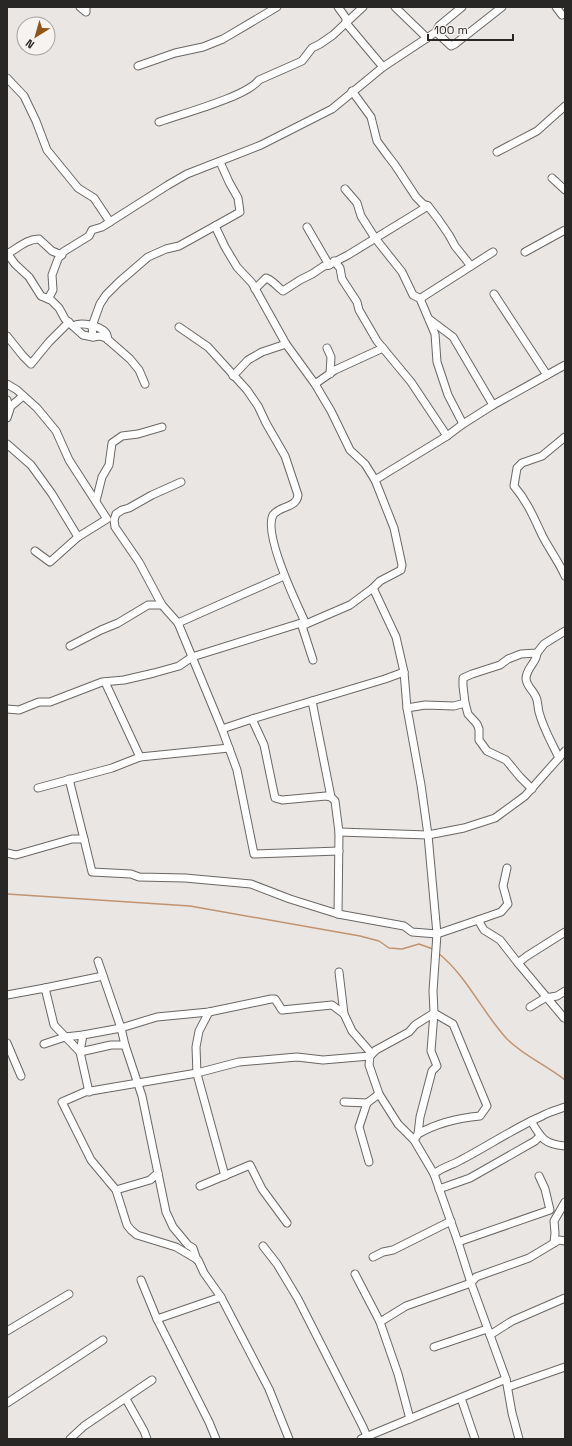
<svg xmlns="http://www.w3.org/2000/svg" width="572" height="1446" font-family="'Space Grotesk',sans-serif">
<rect width="100%" height="100%" fill="#eae6e3"/>
<g fill="none" stroke-linecap="round" stroke-linejoin="round">
<g stroke="#c1936f" stroke-width="1.5">
<path d="M 7,894 L 190,906 L 360,936 L 379,941 L 389,948 L 402,949 L 419,944 L 433,949"/>
<path d="M 438,953 C 467,976 482,1012 507,1039 C 524,1056 546,1065 565,1080"/>
</g>
<defs>
<g id="minor">
<path d="M 80,7 L 86,12 L 86,7"/>
<path d="M 338,7 L 346,18 L 346,23 L 383,67"/>
<path d="M 395,7 L 427,38"/>
<path d="M 556,7 L 562,15"/>
<path d="M 436,32 L 439,26 L 462,7"/>
<path d="M 138,66 L 175,53 L 203,47 L 223,39 L 277,7"/>
<path d="M 7,78 L 24,96 L 36,121 L 47,150 L 78,188 L 94,198 L 110,222"/>
<path d="M 352,91 L 371,117 L 377,141 L 388,156 L 395,165 L 416,197 L 423,204 L 428,206 L 438,219 L 449,235 L 455,246 L 471,266"/>
<path d="M 159,122 C 181,114 246,97 259,80 L 302,61 L 312,48 L 320,44 L 333,35 L 363,7"/>
<path d="M 497,152 L 537,131 L 565,106"/>
<path d="M 220,162 L 229,182 L 238,198 L 240,212 L 215,226 L 225,247 L 237,267 L 252,283 L 286,344 L 315,384 L 331,411 L 350,450 L 365,464 L 375,480"/>
<path d="M 552,178 L 565,190"/>
<path d="M 345,189 L 357,203 L 361,216 L 375,238 L 402,272 L 413,295 L 421,299"/>
<path d="M 307,227 L 329,265 L 348,255 L 428,206"/>
<path d="M 525,252 L 565,230"/>
<path d="M 7,253 L 15,264 L 29,277 L 41,296 L 51,300 L 59,308 L 65,319 L 75,328 L 83,335 L 93,337 L 100,336 L 106,338 L 130,359 L 139,370 L 145,384"/>
<path d="M 7,254 C 18,248 27,239 39,239 L 52,251 L 62,255"/>
<path d="M 334,261 L 340,268 L 342,279 L 357,302 L 359,310 L 377,341 L 411,382 L 447,436"/>
<path d="M 255,289 L 266,278 C 274,281 277,287 283,291 L 300,280 L 312,274 L 324,266 L 329,265"/>
<path d="M 494,294 L 547,375"/>
<path d="M 48,299 L 53,290 L 52,275 L 58,259 L 63,252 L 89,236 L 92,230 L 102,227 L 168,185 L 187,174 L 261,145 L 332,109 L 383,67 L 436,32 L 451,46 L 455,44 L 502,7"/>
<path d="M 429,319 L 453,337 L 493,405"/>
<path d="M 73,326 C 81,321 100,326 106,333 C 107,334 108,339 108,340"/>
<path d="M 179,327 L 208,347 L 247,390 L 258,406 L 266,423 L 285,456 L 298,495 C 297,508 279,506 273,515 C 263,534 297,605 306,624"/>
<path d="M 7,336 L 23,356 L 31,364 L 49,342 L 69,322"/>
<path d="M 93,337 L 92,326 L 100,304 L 106,295 L 119,282 L 148,257 L 166,249 L 179,246 L 215,226"/>
<path d="M 327,348 L 331,357 L 330,374"/>
<path d="M 233,376 L 248,360 L 262,352 L 286,344"/>
<path d="M 7,384 L 17,390 L 37,408 L 56,431 L 69,460 L 107,519 L 78,537 L 52,494 L 31,465 L 7,444"/>
<path d="M 315,384 L 335,370 L 383,348"/>
<path d="M 7,400 L 10,409 L 7,418"/>
<path d="M 10,407 L 23,396"/>
<path d="M 463,424 L 448,395 L 437,362 L 435,334 L 421,301 L 421,298 L 493,252"/>
<path d="M 565,437 L 542,456 L 522,463 L 517,468 L 514,486 C 527,501 534,518 542,535 C 549,549 559,562 565,576"/>
<path d="M 181,482 L 152,495 L 129,508 L 122,510 L 116,514 L 114,520 L 115,527 L 139,562 L 162,605 L 178,623 L 222,729 L 252,719 L 385,679 L 404,672"/>
<path d="M 96,501 L 102,477 L 109,465 L 112,443 L 122,436 L 138,434 L 162,427"/>
<path d="M 35,551 L 50,562 L 78,537"/>
<path d="M 178,623 L 284,576"/>
<path d="M 301,623 L 313,660"/>
<path d="M 70,646 L 101,630 L 118,623 L 148,605 L 162,605"/>
<path d="M 537,653 C 537,662 527,667 526,678 C 526,687 535,691 537,700 C 538,704 538,708 539,712 C 543,728 552,743 559,758"/>
<path d="M 105,682 L 140,757"/>
<path d="M 312,701 L 331,797"/>
<path d="M 407,708 L 425,705 L 454,706 L 465,703"/>
<path d="M 7,709 L 19,710 L 39,702 L 50,702 L 102,682 L 124,680 L 154,673 L 179,666 L 192,657 L 301,623 L 306,624 L 350,605 L 373,588"/>
<path d="M 252,719 L 264,745 L 275,798 L 282,800 L 326,796 L 331,797 L 335,801 L 339,832 L 338,914"/>
<path d="M 222,729 L 237,770 L 254,854 L 339,851"/>
<path d="M 69,779 L 84,839"/>
<path d="M 38,788 L 112,768 L 140,757 L 229,748"/>
<path d="M 532,789 L 520,777 L 506,760 L 487,751 L 479,740 L 479,729 L 477,724 L 468,714 L 465,703 L 463,686 L 463,678 L 472,674 L 500,665 L 508,659 L 521,654 L 537,653 L 544,644 L 565,631"/>
<path d="M 339,832 L 428,835 L 464,828 L 495,818 L 525,796 L 565,751"/>
<path d="M 7,853 L 16,855 L 72,839 L 84,839 L 92,872 L 131,874 L 139,877 L 185,878 L 251,884 L 290,899 L 338,914 L 404,926 L 412,932 L 437,934 L 478,920 L 484,930 L 500,940 L 518,963 L 527,956 L 565,932"/>
<path d="M 478,920 L 501,912 L 508,904 L 503,886 L 507,868"/>
<path d="M 98,961 L 121,1028 L 125,1045"/>
<path d="M 518,963 L 564,1018"/>
<path d="M 339,972 L 344,1014"/>
<path d="M 45,988 L 103,976"/>
<path d="M 7,995 L 45,988 L 54,1025 L 80,1052 L 111,1045 L 125,1045 L 142,1096 L 166,1212 L 173,1227 L 188,1245 L 193,1248 L 197,1260"/>
<path d="M 530,1007 L 545,998 L 557,996 L 565,991"/>
<path d="M 209,1012 L 199,1031 L 196,1047 L 197,1074 L 225,1176"/>
<path d="M 83,1035 L 80,1052 L 89,1092"/>
<path d="M 7,1043 L 21,1076"/>
<path d="M 44,1044 L 65,1037 L 83,1035 L 121,1028 L 157,1017 L 209,1012 L 271,999 L 275,999 L 282,1010 L 332,1005 L 344,1014 L 352,1031 L 372,1054"/>
<path d="M 344,1102 L 367,1103 L 379,1094"/>
<path d="M 367,1103 L 359,1127 L 369,1162"/>
<path d="M 531,1121 C 541,1138 544,1144 565,1146"/>
<path d="M 414,1140 L 418,1134 L 420,1117 L 432,1071 L 437,1066 L 431,1051 L 434,1013 L 453,1024 L 487,1106 L 480,1116 C 458,1118 437,1123 418,1134"/>
<path d="M 434,1174 C 444,1166 451,1166 461,1160 C 488,1146 514,1128 542,1116 C 549,1112 557,1110 565,1107"/>
<path d="M 200,1186 L 250,1165 L 262,1189 L 287,1223"/>
<path d="M 439,1189 L 470,1178 L 535,1141 L 540,1136"/>
<path d="M 116,1190 L 150,1180 L 158,1173"/>
<path d="M 458,1242 L 550,1210 L 545,1189 L 539,1176"/>
<path d="M 554,1243 L 555,1233 L 554,1221 L 565,1202"/>
<path d="M 263,1246 L 277,1264 L 298,1299 L 363,1427 L 368,1439"/>
<path d="M 373,1257 L 383,1252 L 393,1250 L 451,1221"/>
<path d="M 355,1274 L 380,1322"/>
<path d="M 141,1280 L 157,1319 L 209,1422 L 216,1439"/>
<path d="M 157,1319 L 221,1297"/>
<path d="M 7,1331 L 69,1294"/>
<path d="M 490,1335 L 512,1321 L 565,1298"/>
<path d="M 434,1347 L 487,1329"/>
<path d="M 508,1387 L 565,1367"/>
<path d="M 461,1398 L 475,1439"/>
<path d="M 126,1399 L 144,1431 L 147,1439"/>
<path d="M 7,1403 L 103,1340"/>
<path d="M 410,1419 L 398,1374 L 380,1322 L 406,1306 L 471,1283 L 476,1277 L 529,1258 L 559,1240 L 565,1241"/>
<path d="M 70,1439 L 84,1426 L 152,1380"/>
<path d="M 289,1439 L 269,1389 L 221,1297 L 204,1273 L 198,1260 L 176,1247 L 137,1235 L 131,1230 L 127,1225 L 116,1190 L 91,1160 L 62,1102 L 85,1092 L 197,1073 L 239,1062 L 297,1057 L 323,1060 L 370,1056"/>
<path d="M 361,1439 L 506,1379"/>
<path d="M 519,1439 L 512,1413 L 506,1379 L 471,1283 L 458,1242 L 434,1174 L 414,1140 L 398,1124 L 379,1094 L 369,1065 L 370,1056 L 376,1050 L 409,1032 L 415,1025 L 434,1013 L 433,991 L 437,934 L 428,835 L 421,785 L 407,708 L 404,672 L 396,637 L 373,588 L 380,581 L 401,570 L 402,565 L 394,528 L 375,480 L 447,436 L 463,424 L 493,405 L 565,365"/>
</g>
</defs>
<use href="#minor" stroke="#6a6764" stroke-width="9"/>
<use href="#minor" stroke="#fff" stroke-width="7"/>
</g>
<rect width="572" height="1446" fill="none" stroke="#292726" stroke-width="16"/>
<g transform="translate(36 36) rotate(217)"><circle r="19" fill="#f7f3f0" stroke="#a5a19f"/>
<path d="M0-3L7 15L0 10L-7 15Z" fill="#925518"/>
<text y="-6" font-size="11" font-weight="bold" text-anchor="middle" fill="#292726">N</text>
</g>
<path d="M428 34v6h85v-6" fill="none" stroke="#292726" stroke-width="2"/>
<text x="434" y="34" font-size="12" fill="#292726" stroke="#f7f3f0" stroke-width="3" paint-order="stroke">100 m</text>
</svg>
